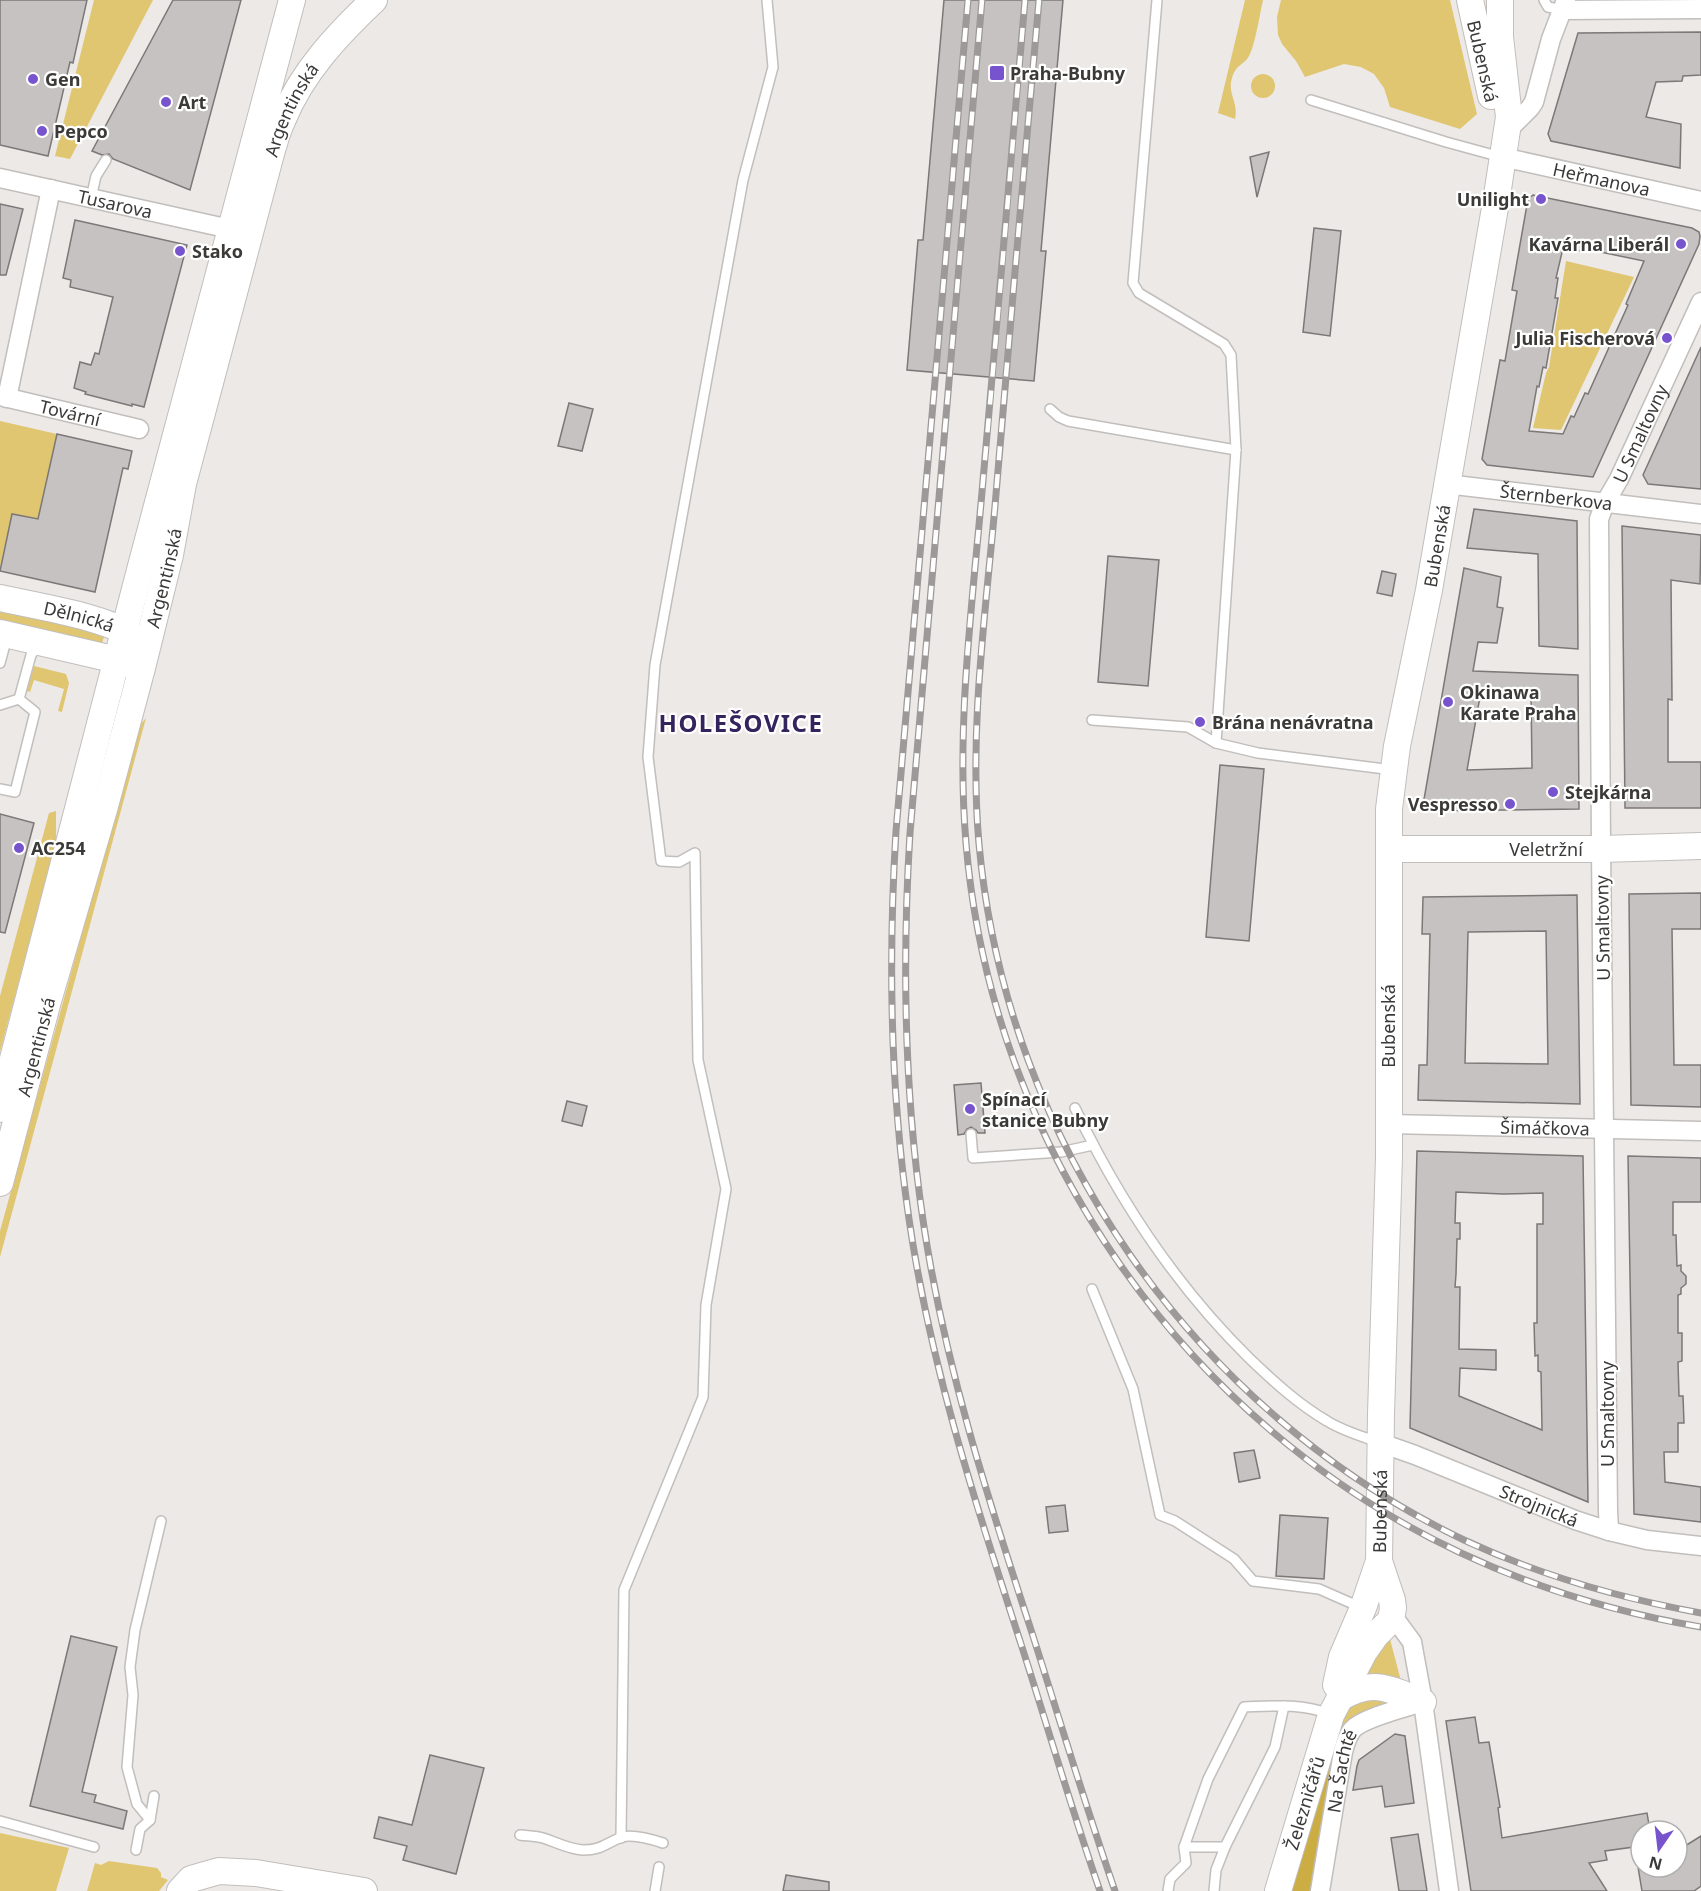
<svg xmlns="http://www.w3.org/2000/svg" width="1701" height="1891" font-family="'Noto Sans',sans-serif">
<rect width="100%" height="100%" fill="#ede9e7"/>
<g fill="#e0c671">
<path d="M 94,0 L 153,0 L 70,159 L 55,156 Z"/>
<path d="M 1245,0 L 1263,0 C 1260,13 1255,46 1249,56 C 1244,65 1236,64 1232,78 C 1227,93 1239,103 1235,119 L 1218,113 Z"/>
<path d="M 1281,0 L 1450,0 L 1477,114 L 1460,129 L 1390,107 L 1384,88 L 1374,74 L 1361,67 L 1344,64 L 1305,77 L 1296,61 L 1282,44 L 1278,35 L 1277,17 Z"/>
<circle cx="1263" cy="86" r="12"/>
<path d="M 1566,261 L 1634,277 L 1561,430 L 1533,428 L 1546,373 L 1549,367 Z"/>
<path d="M 0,421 L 57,434 L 38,521 L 12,514 L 0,567 Z"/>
<path d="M 0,606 L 105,634 L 102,643 L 99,644 L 0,622 Z"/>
<path d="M 34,666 L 66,674 L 69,683 L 62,712 L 58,711 L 64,689 L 34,680 L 30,692 L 27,691 Z"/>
<path d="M 146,718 L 0,1257 L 0,1231 L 139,726 Z"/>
<path d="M 56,811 L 56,842 L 0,1052 L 0,996 L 49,813 Z"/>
<path d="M 1390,1639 L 1401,1681 L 1359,1676 L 1366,1662 Z"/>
<path d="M 1366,1698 L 1386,1701 L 1386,1703 L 1350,1720 L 1334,1768 L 1327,1768 L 1344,1716 L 1350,1707 Z"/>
<path d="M 0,1833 L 69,1848 L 56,1891 L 0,1891 Z"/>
<path d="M 109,1861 L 157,1868 L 161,1873 L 161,1877 L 168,1880 L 159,1891 L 87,1891 L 95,1863 L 101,1865 Z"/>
</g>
<path fill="#cbad44" d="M 1327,1768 L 1334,1768 L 1315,1891 L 1290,1891 Z"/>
<g fill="#c6c2c2" stroke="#7b7877" stroke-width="1.5" fill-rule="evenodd">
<path d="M 0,0 L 87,0 L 73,63 L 70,62 L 48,156 L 0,145 Z"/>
<path d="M 173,0 L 241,0 L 190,190 L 113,159 L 109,154 L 102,155 L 92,151 Z"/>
<path d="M 944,0 L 1063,0 L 1041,251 L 1046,251 L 1034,381 L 907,370 L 918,240 L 923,240 Z"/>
<path d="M 1701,32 L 1701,75 L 1683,76 L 1682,81 L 1656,82 L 1646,117 L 1681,124 L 1680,168 L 1551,141 L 1548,134 L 1578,33 Z"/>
<path d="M 1269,152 L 1257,197 L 1250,157 Z"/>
<path d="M 1533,195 L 1692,228 L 1699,232 L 1700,236 L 1699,244 L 1593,477 L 1487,465 L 1482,459 L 1500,360 L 1505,361 L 1517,291 L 1512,290 L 1528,199 ZM 1563,248 L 1581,251 L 1581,248 L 1644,261 L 1626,304 L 1628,305 L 1588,394 L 1585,393 L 1574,417 L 1571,416 L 1563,434 L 1529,431 L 1537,386 L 1539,387 L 1543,367 L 1546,368 L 1558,298 L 1555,298 L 1558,278 L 1556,278 Z"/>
<path d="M 0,204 L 23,209 L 6,275 L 0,275 Z"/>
<path d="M 75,220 L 187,245 L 144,407 L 132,404 L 132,406 L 85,394 L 86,392 L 74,388 L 80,362 L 91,365 L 95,353 L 99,354 L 113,297 L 70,287 L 71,280 L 63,278 Z"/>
<path d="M 1314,228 L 1341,231 L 1330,336 L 1303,332 Z"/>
<path d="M 1701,347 L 1701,489 L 1648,484 L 1643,475 Z"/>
<path d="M 569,403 L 593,409 L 582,451 L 558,446 Z"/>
<path d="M 57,434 L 132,451 L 128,469 L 123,468 L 95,592 L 0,571 L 12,514 L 38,519 Z"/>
<path d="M 1474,509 L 1577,521 L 1578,649 L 1539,646 L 1538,554 L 1467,548 Z"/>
<path d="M 1622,526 L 1701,535 L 1700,584 L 1671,580 L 1672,700 L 1668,699 L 1668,762 L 1701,762 L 1701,808 L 1625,808 Z"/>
<path d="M 1108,556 L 1159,560 L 1148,686 L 1098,682 Z"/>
<path d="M 1464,568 L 1501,577 L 1497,607 L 1503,608 L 1497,643 L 1478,642 L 1473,671 L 1578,675 L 1579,809 L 1422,811 ZM 1481,691 L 1531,694 L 1532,768 L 1467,770 Z"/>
<path d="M 1382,571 L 1396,574 L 1392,596 L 1377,593 Z"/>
<path d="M 1220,765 L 1264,769 L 1249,941 L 1206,937 Z"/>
<path d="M 0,814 L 34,823 L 5,933 L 0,932 Z"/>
<path d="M 1701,893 L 1701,929 L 1672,929 L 1674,1065 L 1701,1065 L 1701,1107 L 1631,1105 L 1629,894 Z"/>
<path d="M 1577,895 L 1580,1104 L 1418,1100 L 1419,1065 L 1427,1065 L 1430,934 L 1422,934 L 1423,897 ZM 1546,931 L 1548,1064 L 1465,1063 L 1468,932 Z"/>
<path d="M 981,1083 L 985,1133 L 978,1133 L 976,1130 L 971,1127 L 967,1129 L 964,1134 L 958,1135 L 954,1085 Z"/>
<path d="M 567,1101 L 587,1106 L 582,1126 L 562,1121 Z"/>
<path d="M 1417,1151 L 1583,1156 L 1588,1502 L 1410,1428 ZM 1456,1192 L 1503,1194 L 1543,1193 L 1543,1224 L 1537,1224 L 1537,1323 L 1534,1323 L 1535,1356 L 1538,1355 L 1538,1371 L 1541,1372 L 1542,1430 L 1459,1396 L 1460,1368 L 1496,1370 L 1496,1350 L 1459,1349 L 1460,1287 L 1455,1287 L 1456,1274 L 1457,1239 L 1460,1239 L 1460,1223 L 1455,1223 Z"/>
<path d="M 1628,1156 L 1701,1158 L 1701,1202 L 1673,1202 L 1673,1235 L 1676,1235 L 1677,1266 L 1681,1265 L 1681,1271 L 1686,1276 L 1686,1284 L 1681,1288 L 1681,1294 L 1678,1295 L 1678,1333 L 1682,1333 L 1682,1361 L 1678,1362 L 1679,1396 L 1683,1396 L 1684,1423 L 1678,1423 L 1678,1452 L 1664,1452 L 1665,1482 L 1701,1487 L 1701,1522 L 1634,1514 Z"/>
<path d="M 1254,1450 L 1260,1478 L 1239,1482 L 1234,1453 Z"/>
<path d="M 1065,1505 L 1068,1531 L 1049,1533 L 1046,1507 Z"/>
<path d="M 1280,1515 L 1328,1518 L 1324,1579 L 1276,1576 Z"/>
<path d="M 71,1636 L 117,1647 L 82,1792 L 96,1795 L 94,1802 L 127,1811 L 123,1829 L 30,1806 Z"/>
<path d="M 1475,1717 L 1479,1743 L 1489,1742 L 1500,1807 L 1498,1808 L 1502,1838 L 1647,1813 L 1650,1831 L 1641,1831 L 1641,1846 L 1605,1851 L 1607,1860 L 1589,1863 L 1607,1891 L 1471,1891 L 1446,1721 Z"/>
<path d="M 1395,1734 L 1405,1736 L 1414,1803 L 1385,1807 L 1382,1786 L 1353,1790 L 1357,1766 L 1359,1760 Z"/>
<path d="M 430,1755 L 484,1768 L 456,1874 L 403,1860 L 407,1846 L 374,1838 L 379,1817 L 412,1825 Z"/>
<path d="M 1418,1834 L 1427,1891 L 1399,1891 L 1391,1838 Z"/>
<path d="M 1701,1836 L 1701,1886 L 1694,1891 L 1642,1891 L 1638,1867 L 1677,1867 L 1677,1851 Z"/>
<path d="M 786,1875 L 829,1882 L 829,1891 L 783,1891 Z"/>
</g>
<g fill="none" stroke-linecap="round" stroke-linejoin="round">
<defs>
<g id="lane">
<path d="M 1157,0 L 1133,283 L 1139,293 L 1224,344 L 1231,355 L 1236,450 L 1216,743"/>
<path d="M 1544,0 L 1548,7 L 1563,10"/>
<path d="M 1311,100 L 1446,142 L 1501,157"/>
<path d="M 91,198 L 96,176 L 106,160"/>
<path d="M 1050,409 L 1059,417 L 1068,421 L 1236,450"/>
<path d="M 0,663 L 7,637"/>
<path d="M 0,705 L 19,699"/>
<path d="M 1092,720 L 1188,727 L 1216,743 L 1258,753 L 1393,770"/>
<path d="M 0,789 L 15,792 L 35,712 L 19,699 L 31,655 L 39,644"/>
<path d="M 1075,1108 C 1119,1200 1176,1286 1249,1358 C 1273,1381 1298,1404 1327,1421 C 1343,1431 1361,1436 1378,1442"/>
<path d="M 971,1134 L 973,1158 L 1061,1152 L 1093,1145"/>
<path d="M 1092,1289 L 1133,1389 L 1160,1515 L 1175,1521 L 1234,1559 L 1253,1581 L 1319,1589 L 1360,1607"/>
<path d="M 150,1820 L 137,1804 L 127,1767 L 133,1695 L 130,1667 L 135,1630 L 161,1521"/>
<path d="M 0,1821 L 94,1847"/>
<path d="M 520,1835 C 527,1836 536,1836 543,1838 C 556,1842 568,1849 583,1850 C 602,1850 606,1843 622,1837 C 634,1834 651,1839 663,1843"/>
<path d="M 621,1838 L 624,1590 L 703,1397 L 706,1305 L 726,1189 L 698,1060 L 695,853 L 679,862 L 661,861 L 648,757 L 655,665 L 743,180 L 773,67 L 767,0"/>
<path d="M 1184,1847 L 1225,1847 L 1275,1747 L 1284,1706"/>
<path d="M 136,1850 L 140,1829 L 150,1820 L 154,1796"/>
<path d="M 655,1891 L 659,1867"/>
<path d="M 1168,1891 L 1170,1879 L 1186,1863 L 1184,1847 L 1208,1779 L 1244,1707 C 1272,1706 1302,1703 1329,1714"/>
<path d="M 1214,1891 L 1216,1870 L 1225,1847"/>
</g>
<g id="street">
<path d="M 1563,10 L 1701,9"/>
<path d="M 1508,130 L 1530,108 L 1534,102 L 1551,39 L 1566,0"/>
<path id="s1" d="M 1502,157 L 1701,201"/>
<path id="s2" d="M 0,178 L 230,229"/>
<path id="s3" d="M 0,396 L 139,429"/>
<path d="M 7,398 L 51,189"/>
<path id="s4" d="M 1446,484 L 1701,514"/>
<path id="s5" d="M 1389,1124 L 1701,1131"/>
<path id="s6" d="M 1381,1443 L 1415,1455 L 1575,1520 L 1609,1531 L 1647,1540 L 1701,1546"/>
<path id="s7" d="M 1609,1531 L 1608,1511 L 1601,849 L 1599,519 L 1605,503 L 1619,479 L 1701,302"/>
<path d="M 1382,1624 L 1391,1620 L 1398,1623 L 1412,1642 L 1423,1702 L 1449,1891"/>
<path id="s8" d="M 1320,1891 L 1343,1752 C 1345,1744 1347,1737 1352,1730 C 1362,1718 1407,1707 1423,1702"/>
</g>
<g id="secondary">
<path d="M 1470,0 L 1491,96"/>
<path id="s9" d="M 0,598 C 34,606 116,618 139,641"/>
<path d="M 0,633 L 117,660 L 134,666"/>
<path id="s10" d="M 1390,849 L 1601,849 L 1701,846"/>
<path d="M 0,1109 L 140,570 L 292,0"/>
<path id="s11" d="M 0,1183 L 48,1001 L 105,806 L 142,668 L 170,555 L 183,484 L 272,150 C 275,140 278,129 283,119 C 302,72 338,34 374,0"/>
<path d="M 1336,1685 L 1342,1657 L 1363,1608 L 1379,1561"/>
<path d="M 1340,1698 C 1373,1678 1390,1689 1423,1702"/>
<path d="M 180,1891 L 191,1879 L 219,1871 L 256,1873 L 364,1891"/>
<path id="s12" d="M 1278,1891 L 1331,1715 L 1364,1652 L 1376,1635 L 1391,1620 L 1393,1608 L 1392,1600 L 1379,1561 L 1381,1414 L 1389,1157 L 1389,809 L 1397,746 L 1429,590 L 1496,202 L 1509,117 L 1500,37 L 1500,0"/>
</g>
</defs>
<use href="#lane" stroke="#c1bebc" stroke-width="12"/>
<use href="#street" stroke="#c1bebc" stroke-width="21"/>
<use href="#secondary" stroke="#c1bebc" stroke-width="28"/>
<use href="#lane" stroke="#fff" stroke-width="9"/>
<use href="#street" stroke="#fff" stroke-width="18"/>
<use href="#secondary" stroke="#fff" stroke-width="26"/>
<defs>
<g id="rail">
<path d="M 968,0 L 896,831 C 888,961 890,1090 909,1219 C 930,1364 975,1502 1020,1641 C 1047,1724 1071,1808 1100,1891"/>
<path d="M 982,0 L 910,833 C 902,962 904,1091 923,1220 C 944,1363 988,1499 1033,1636 C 1060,1721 1086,1807 1115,1891"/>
<path d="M 1025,0 C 1011,164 997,328 982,492 C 972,608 956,726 966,843 C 991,1147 1185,1424 1461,1553 C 1538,1589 1618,1613 1701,1627"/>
<path d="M 1039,0 C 1024,169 1009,337 995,506 C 985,618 969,732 979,844 C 1006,1142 1194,1411 1464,1540 C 1539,1575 1619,1598 1701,1613"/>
</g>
</defs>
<use href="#rail" stroke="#9c9998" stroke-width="7"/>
<use href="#rail" stroke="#fff" stroke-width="4.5" stroke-dasharray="14" stroke-linecap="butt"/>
</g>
<g fill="#7754ce" stroke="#fff" stroke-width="2">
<rect x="989" y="65" width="16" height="16" rx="3"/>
<circle cx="33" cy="79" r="6"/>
<circle cx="166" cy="102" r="6"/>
<circle cx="42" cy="131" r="6"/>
<circle cx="1541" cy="199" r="6"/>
<circle cx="1681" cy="244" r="6"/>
<circle cx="180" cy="251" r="6"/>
<circle cx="1667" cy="338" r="6"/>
<circle cx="1448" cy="702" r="6"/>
<circle cx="1200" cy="722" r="6"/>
<circle cx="1553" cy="792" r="6"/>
<circle cx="1510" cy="804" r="6"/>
<circle cx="19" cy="848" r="6"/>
<circle cx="970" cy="1109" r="6"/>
</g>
<g text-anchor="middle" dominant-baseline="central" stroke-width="4.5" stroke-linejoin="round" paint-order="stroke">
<g font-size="18" fill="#3b3a39" stroke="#fff">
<text transform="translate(1483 61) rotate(77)">Bubenská</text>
<text stroke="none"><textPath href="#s11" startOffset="1113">Argentinská</textPath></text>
<text stroke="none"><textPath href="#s1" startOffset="102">Heřmanova</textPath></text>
<text stroke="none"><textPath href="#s2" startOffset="118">Tusarova</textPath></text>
<text stroke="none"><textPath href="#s3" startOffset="72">Tovární</textPath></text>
<text stroke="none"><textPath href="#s7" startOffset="1107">U Smaltovny</textPath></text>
<text stroke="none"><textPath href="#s4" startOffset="111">Šternberkova</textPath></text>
<text stroke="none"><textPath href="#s12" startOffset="1378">Bubenská</textPath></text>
<text stroke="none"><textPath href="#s11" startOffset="627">Argentinská</textPath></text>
<text stroke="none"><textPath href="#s9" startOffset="81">Dělnická</textPath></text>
<text stroke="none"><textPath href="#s10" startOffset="156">Veletržní</textPath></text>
<text transform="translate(1602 928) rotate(-91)">U Smaltovny</text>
<text transform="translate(1388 1026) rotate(-90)">Bubenská</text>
<text stroke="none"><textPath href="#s11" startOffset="141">Argentinská</textPath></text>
<text stroke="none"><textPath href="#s5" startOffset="156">Šimáčkova</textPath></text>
<text transform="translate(1607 1414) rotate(-90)">U Smaltovny</text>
<text stroke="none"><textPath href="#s6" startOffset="170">Strojnická</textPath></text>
<text stroke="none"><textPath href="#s12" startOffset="408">Bubenská</textPath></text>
<text stroke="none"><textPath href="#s8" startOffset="122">Na Šachtě</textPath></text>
<text stroke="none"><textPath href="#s12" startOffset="92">Železničářů</textPath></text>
</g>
<g font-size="18" font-weight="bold" fill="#3b3a39" stroke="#fff" text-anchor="start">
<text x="1010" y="73">Praha-Bubny</text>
<text x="45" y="79">Gen</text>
<text x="178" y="102">Art</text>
<text x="54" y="131">Pepco</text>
<text x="1529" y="199" text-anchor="end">Unilight</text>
<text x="1669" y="244" text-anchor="end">Kavárna Liberál</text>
<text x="192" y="251">Stako</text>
<text x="1655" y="338" text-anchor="end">Julia Fischerová</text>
<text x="1460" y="692">Okinawa<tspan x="1460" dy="21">Karate Praha</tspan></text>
<text x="1212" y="722">Brána nenávratna</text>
<text x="1565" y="792">Stejkárna</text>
<text x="1498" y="804" text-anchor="end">Vespresso</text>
<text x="31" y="848">AC254</text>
<text x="982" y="1099">Spínací<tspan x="982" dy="21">stanice Bubny</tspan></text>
</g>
<g font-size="24" font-weight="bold" letter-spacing="1.5" fill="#34245e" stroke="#fff">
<text x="741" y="722">HOLEŠOVICE</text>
</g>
</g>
<g transform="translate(1659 1849) rotate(194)"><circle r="28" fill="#ffffff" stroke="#b1b0b0" stroke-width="1.5"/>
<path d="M0-4.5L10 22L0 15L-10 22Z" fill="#7754ce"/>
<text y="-9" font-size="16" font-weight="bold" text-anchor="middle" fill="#3b3a39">N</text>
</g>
</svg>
